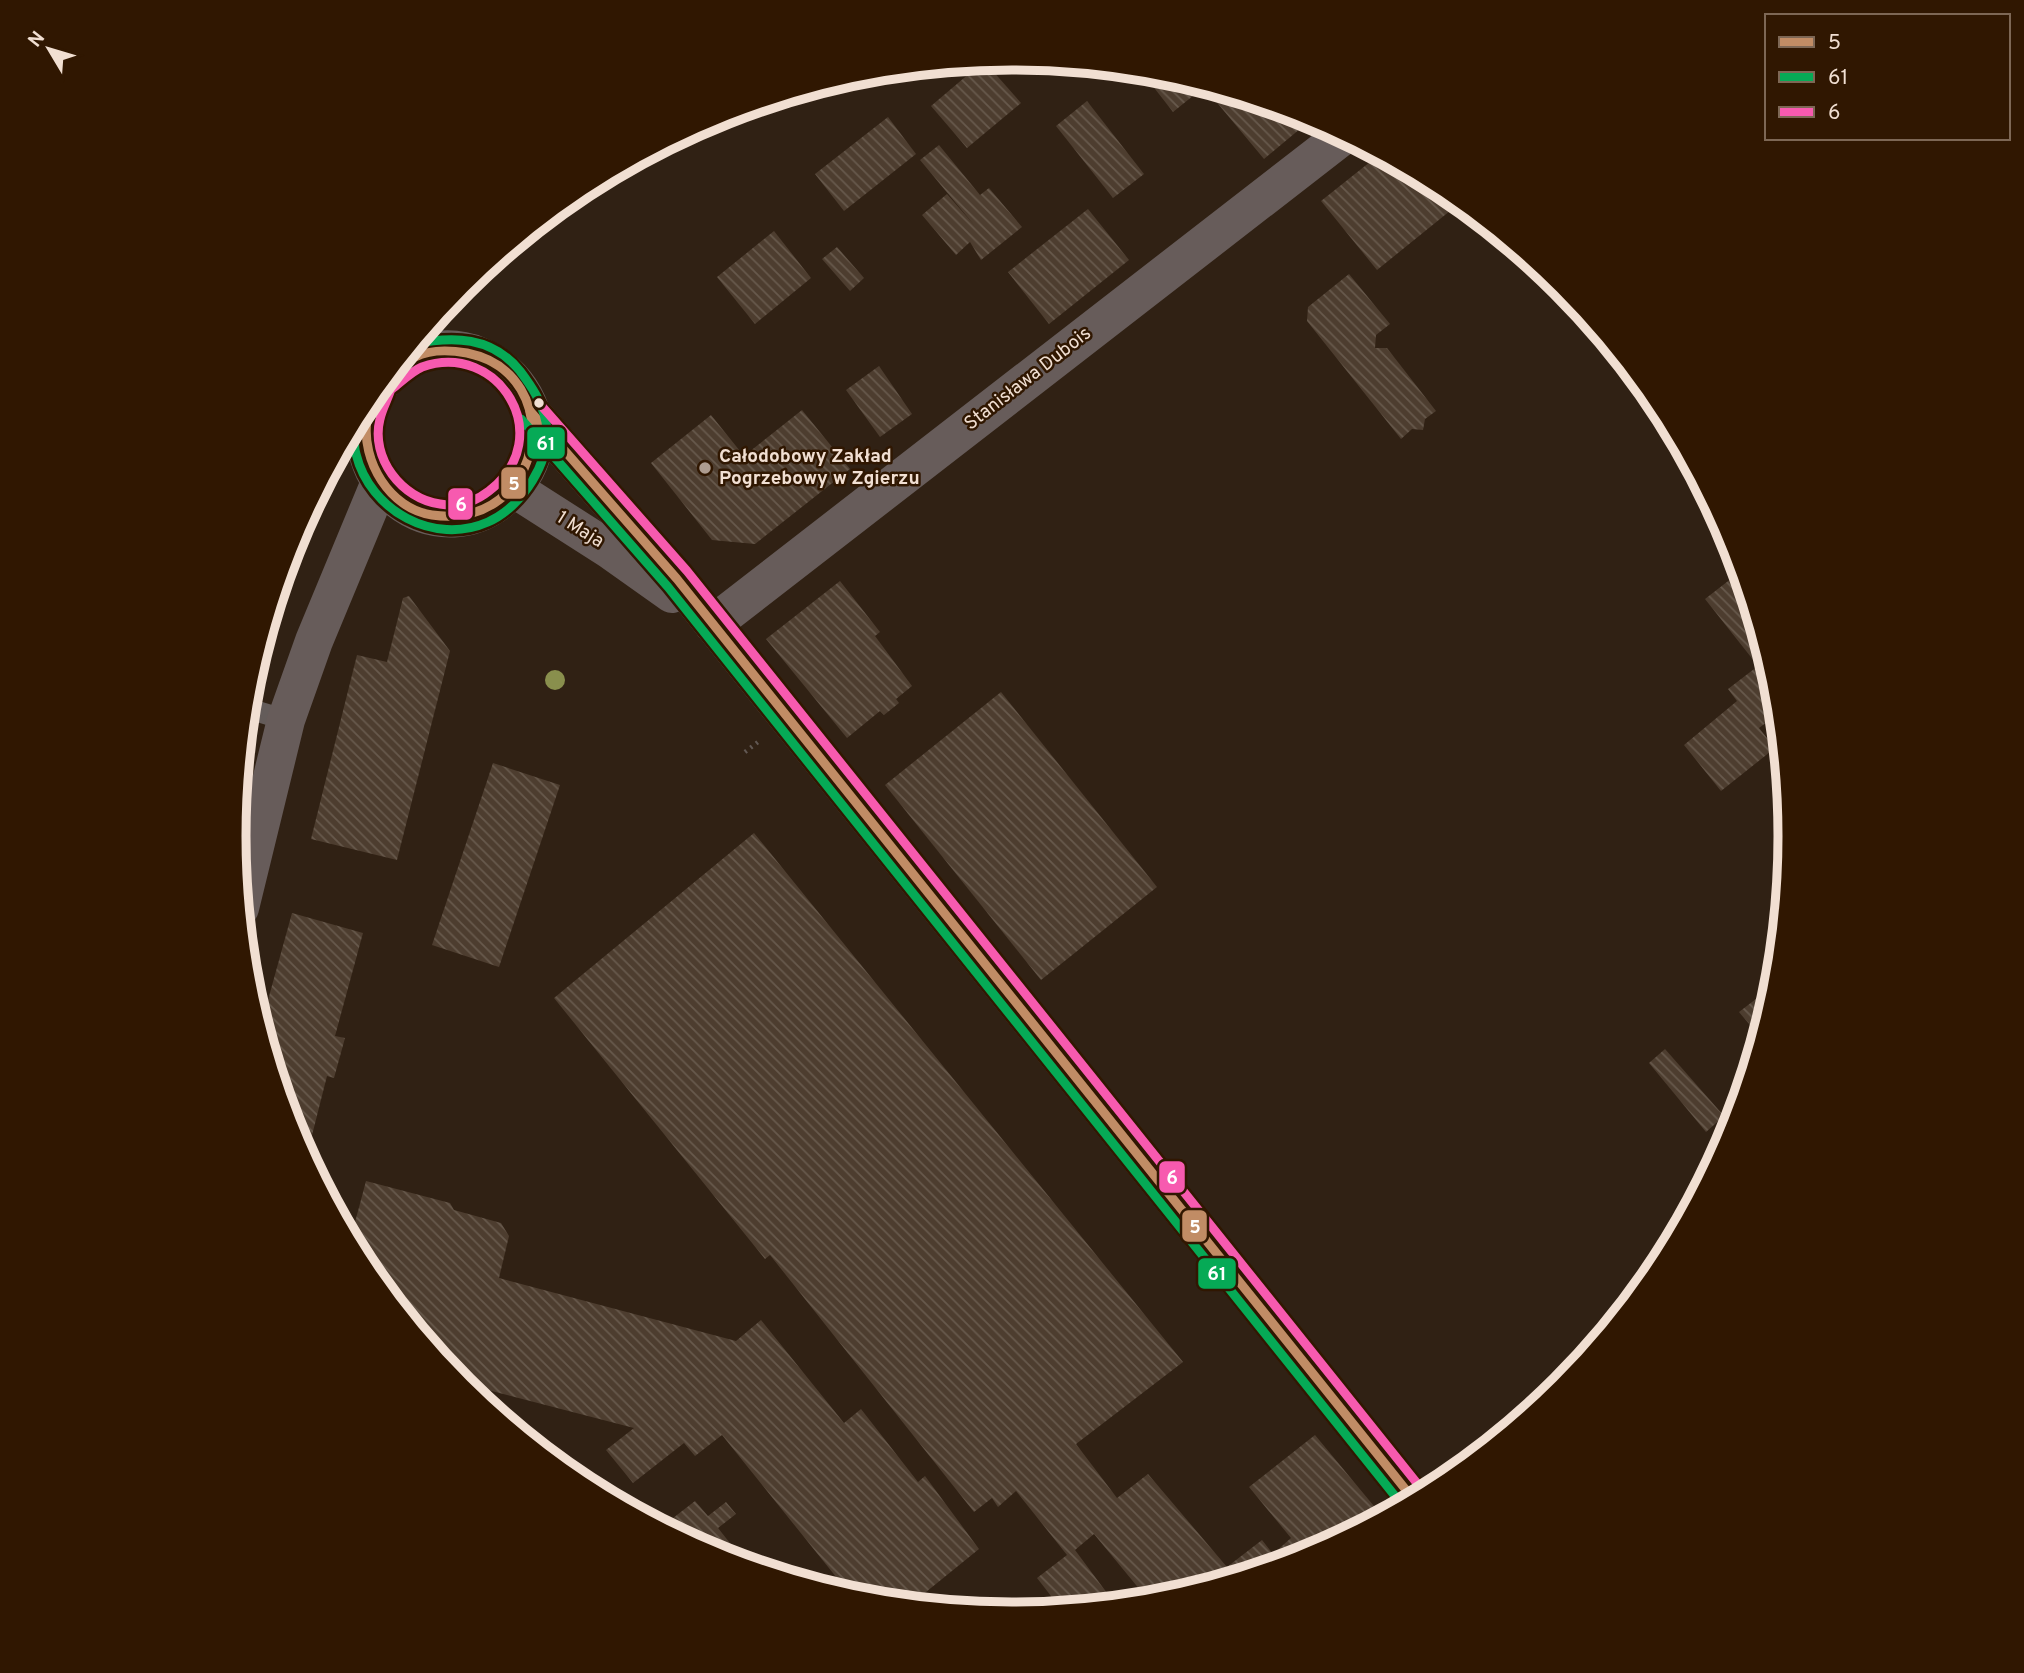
<svg xmlns="http://www.w3.org/2000/svg" width="2024" height="1673" font-family="Overpass,sans-serif">
<defs>
<pattern id="building-back-hatch" width="6" height="6" patternUnits="userSpaceOnUse" patternTransform="scale(1.75)"><rect width="6" height="6" fill="#4d3d2f"/><path d="M-1 5l2 2M0 0l6 6M5-1l2 2" fill="none" stroke="#67594c"/></pattern>
</defs>
<rect width="100%" height="100%" fill="#302114"/>
<g fill="url(#building-back-hatch)">
<path d="M 984,61 L 1021,103 L 967,148 L 931,106 Z"/>
<path d="M 1141,71 L 1164,73 L 1313,118 L 1264,159 L 1204,87 L 1173,112 Z"/>
<path d="M 1087,101 L 1144,174 L 1113,198 L 1056,126 Z"/>
<path d="M 888,117 L 916,154 L 844,211 L 815,174 Z"/>
<path d="M 939,145 L 980,195 L 989,188 L 1022,227 L 981,260 L 970,242 L 956,255 L 922,215 L 947,194 L 975,226 L 920,160 Z"/>
<path d="M 1380,154 L 1445,189 L 1461,202 L 1377,270 L 1321,201 Z"/>
<path d="M 1088,209 L 1129,260 L 1049,324 L 1008,272 Z"/>
<path d="M 774,231 L 811,278 L 755,324 L 717,277 Z"/>
<path d="M 837,247 L 864,278 L 850,291 L 822,259 Z"/>
<path d="M 1349,274 L 1390,324 L 1376,335 L 1375,348 L 1387,348 L 1436,411 L 1425,419 L 1423,430 L 1412,429 L 1401,439 L 1307,321 L 1308,307 Z"/>
<path d="M 879,366 L 912,414 L 880,437 L 846,390 Z"/>
<path d="M 802,410 L 850,469 L 755,544 L 712,540 L 651,463 L 711,415 L 744,456 Z"/>
<path d="M 308,509 L 298,559 L 287,556 L 293,538 Z"/>
<path d="M 286,561 L 293,563 L 259,691 L 248,688 L 248,684 Z"/>
<path d="M 1741,571 L 1776,685 L 1779,713 L 1759,728 L 1775,748 L 1721,791 L 1684,745 L 1737,701 L 1728,689 L 1758,666 L 1705,599 Z"/>
<path d="M 840,581 L 880,632 L 875,636 L 912,686 L 896,699 L 899,703 L 884,715 L 880,711 L 847,738 L 766,639 Z"/>
<path d="M 409,596 L 450,651 L 397,860 L 311,839 L 357,655 L 387,662 L 403,598 Z"/>
<path d="M 1001,692 L 1157,887 L 1041,980 L 885,785 Z"/>
<path d="M 244,726 L 251,727 L 242,763 L 241,762 Z"/>
<path d="M 493,763 L 560,785 L 499,967 L 432,945 Z"/>
<path d="M 754,833 L 1183,1362 L 1076,1444 L 1117,1498 L 1148,1474 L 1227,1567 L 1262,1540 L 1273,1554 L 1291,1538 L 1249,1487 L 1315,1435 L 1383,1517 L 1310,1556 L 1150,1602 L 1094,1534 L 1075,1550 L 1107,1593 L 1087,1608 L 1062,1610 L 1037,1578 L 1067,1555 L 1016,1491 L 998,1507 L 992,1498 L 974,1512 L 770,1255 L 765,1259 L 554,998 Z"/>
<path d="M 292,913 L 363,933 L 335,1036 L 345,1038 L 334,1078 L 327,1076 L 306,1159 L 292,1134 L 260,1029 Z"/>
<path d="M 1765,992 L 1772,1001 L 1761,1038 L 1739,1012 Z"/>
<path d="M 1665,1049 L 1724,1116 L 1706,1132 L 1649,1063 Z"/>
<path d="M 366,1181 L 450,1203 L 454,1210 L 501,1223 L 509,1236 L 499,1278 L 736,1341 L 761,1320 L 844,1423 L 861,1409 L 918,1482 L 925,1476 L 979,1549 L 910,1605 L 853,1598 L 722,1435 L 695,1456 L 684,1443 L 633,1483 L 606,1450 L 634,1428 L 457,1382 L 364,1269 L 366,1260 L 359,1258 L 350,1241 Z"/>
<path d="M 695,1501 L 708,1516 L 726,1502 L 736,1514 L 718,1528 L 749,1567 L 714,1556 L 669,1532 L 664,1525 Z"/>
</g>
<g fill="none" stroke-linecap="round" stroke-linejoin="round">
<path stroke="#615853" stroke-width="4.5" stroke-dasharray="2 5" stroke-linecap="butt" d="M 745,752 L 758,742"/>
<path stroke="#645c5a" stroke-width="21" d="M 246,708 L 286,720"/>
<g stroke="#675c5a" stroke-width="38">
<path d="M 380,385 C 324,476 442,567 512,489 C 585,408 462,295 385,379"/>
<path d="M 530,411 L 677,579 L 1414,1500"/>
<path d="M 513,488 L 610,550 L 672,594"/>
<path d="M 713,624 L 1344,135"/>
<path d="M 240,908 L 286,720 L 314,641 L 380,482"/>
</g>
<defs>
<g id="bus-1">
<path d="M 380,385 C 376,396 368,408 367,420 C 361,461 390,509 432,515 C 545,531 570,374 467,353 C 450,350 431,349 415,357 C 404,362 394,372 385,379"/>
<path d="M 530,411 L 677,579 L 1414,1500"/>
</g>
<g id="bus-2">
<path d="M 521,419 L 668,587 L 1403,1506"/>
<path d="M 355,423 C 355,433 353,445 356,454 C 370,511 434,546 488,522 C 522,507 553,460 546,422 C 542,402 532,387 520,371 C 492,336 453,336 413,344"/>
</g>
<g id="bus-3">
<path d="M 391,389 C 388,399 382,409 380,419 C 370,458 402,499 440,504 C 458,507 475,502 489,491 C 559,437 498,340 422,367 C 412,371 401,382 392,389"/>
<path d="M 539,403 L 687,571 L 1424,1492"/>
</g>
</defs>
<use href="#bus-1" stroke="#301701" stroke-width="14"/>
<use href="#bus-2" stroke="#301701" stroke-width="14"/>
<use href="#bus-3" stroke="#301701" stroke-width="14"/>
<use href="#bus-1" stroke="#c18c65" stroke-width="9"/>
<use href="#bus-2" stroke="#06aa56" stroke-width="9"/>
<use href="#bus-3" stroke="#f75aaf" stroke-width="9"/>
</g>
<circle fill="#898f4d" cx="555" cy="680" r="10"/>
<circle fill="#f1dfd2" stroke="#301701" stroke-width="2.5" cx="539" cy="403" r="6"/>
<circle fill="#ad9c90" stroke="#301701" stroke-width="2.5" cx="705" cy="468" r="7"/>
<g text-anchor="middle" dominant-baseline="central" stroke-width="5" stroke-linejoin="round" paint-order="stroke">
<g font-size="19" fill="#f1dfd2" stroke="#301701">
<text transform="translate(1028 379) rotate(-38)">Stanisława Dubois</text>
<text transform="translate(580 530) rotate(32)">1 Maja</text>
</g>
<g font-size="19" font-weight="bold" fill="#f1dfd2" stroke="#301701" text-anchor="start">
<text x="719" y="457">Całodobowy Zakład<tspan x="719" dy="22">Pogrzebowy w Zgierzu</tspan></text>
</g>
</g>
<path d="M0 0H2024V1673H0ZM246 836a766 766 0 1 1 1532 0a766 766 0 1 1-1532 0Z" fill="#301701" fill-rule="evenodd"/>
<path fill="none" stroke="#f1dfd2" stroke-width="9" d="M246 836a766 766 0 1 1 1532 0a766 766 0 1 1-1532 0Z"/>
<g stroke="#301701" stroke-width="2.5">
<rect x="526" y="426" width="40" height="34" rx="7" fill="#06aa56"/>
<rect x="500" y="466" width="27" height="34" rx="7" fill="#c18c65"/>
<rect x="447" y="487" width="27" height="34" rx="7" fill="#f75aaf"/>
<rect x="1158" y="1160" width="28" height="34" rx="7" fill="#f75aaf"/>
<rect x="1181" y="1209" width="27" height="34" rx="7" fill="#c18c65"/>
<rect x="1197" y="1257" width="40" height="33" rx="7" fill="#06aa56"/>
</g>
<g font-size="19" text-anchor="middle" font-weight="bold" fill="#fff">
<text x="546" y="450">61</text>
<text x="514" y="490">5</text>
<text x="461" y="511">6</text>
<text x="1172" y="1184">6</text>
<text x="1195" y="1233">5</text>
<text x="1217" y="1280">61</text>
</g>
<rect x="1765" y="14" width="245" height="126" fill="#301701" stroke="#7d6755" stroke-width="2"/>
<rect x="1779" y="37" width="35" height="10" fill="#c18c65" stroke="#7d6755" stroke-width="2"/>
<text x="1828" y="49" font-size="21" fill="#f1dfd2">5</text>
<rect x="1779" y="72" width="35" height="10" fill="#06aa56" stroke="#7d6755" stroke-width="2"/>
<text x="1828" y="84" font-size="21" fill="#f1dfd2">61</text>
<rect x="1779" y="107" width="35" height="10" fill="#f75aaf" stroke="#7d6755" stroke-width="2"/>
<text x="1828" y="119" font-size="21" fill="#f1dfd2">6</text>
<g transform="translate(49 49) rotate(308)" stroke="#301701" stroke-width="5" paint-order="stroke">
<path d="M0-5L12 26L0 18L-12 26Z" fill="#f1dfd2"/>
<text y="-10" font-size="19" font-weight="bold" text-anchor="middle" fill="#f1dfd2">N</text>
</g>
</svg>
